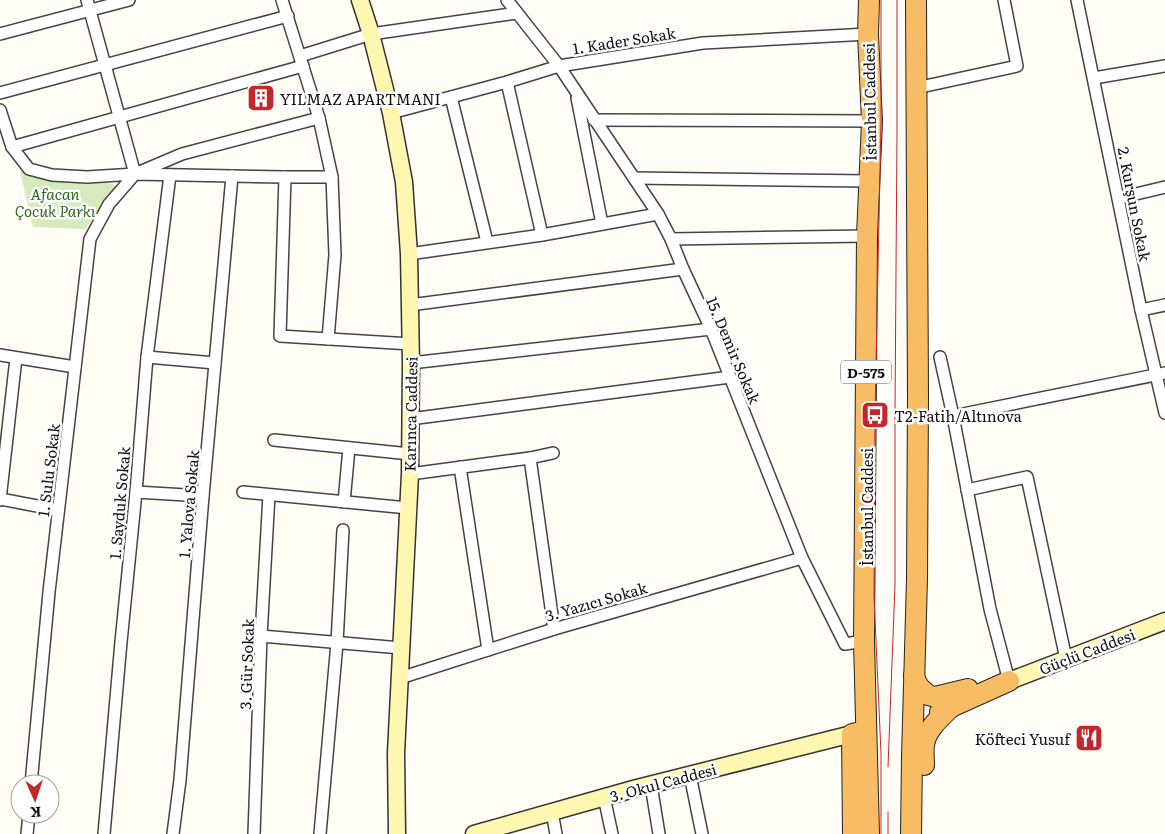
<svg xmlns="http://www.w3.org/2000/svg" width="1165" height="834" font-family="Literata,serif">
<rect width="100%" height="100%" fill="#fffdf5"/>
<path fill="#d5ebbd" d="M 20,171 L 113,184 L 116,188 L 85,229 L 33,227 Z"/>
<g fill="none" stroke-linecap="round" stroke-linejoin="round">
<defs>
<g id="minor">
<path d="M 87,0 L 135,174"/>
<path d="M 282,0 L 319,118 L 332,177 L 335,255 L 328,339"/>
<path d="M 507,0 L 559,66 L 658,214 L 671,239 L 683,269 L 711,329 L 802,558 L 845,644 L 864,641"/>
<path d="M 1077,0 L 1141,310 L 1165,413"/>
<path d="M 0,34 L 129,0"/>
<path d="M 300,56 L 371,34 L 517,13"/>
<path d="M 1094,78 L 1165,66"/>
<path d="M 507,82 L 542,235"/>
<path d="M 916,88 L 1017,66 L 1004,0"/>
<path d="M 0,93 L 288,16"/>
<path d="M 451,97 L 487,242"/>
<path d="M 577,98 L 602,224"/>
<path d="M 0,110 L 12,147 L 29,169 L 52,175 L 87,177 L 135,174 L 285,177 L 332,177"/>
<path d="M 391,113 L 507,82 L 559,66 L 703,43 L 868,34"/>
<path d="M 594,120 L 872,121"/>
<path d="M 12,147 L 303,66"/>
<path d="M 285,177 L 280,336 L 411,344"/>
<path d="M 634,178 L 870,181"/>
<path d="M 1119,198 L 1165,187"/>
<path d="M 671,239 L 867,236"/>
<path d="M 409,254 L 542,235 L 658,214"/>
<path d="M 410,305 L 683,269"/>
<path d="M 1141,310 L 1165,305"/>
<path d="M 0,355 L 75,367"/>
<path d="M 147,357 L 215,363"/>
<path d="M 940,357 L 953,416 L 990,609 L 1009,681"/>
<path d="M 411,363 L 711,329"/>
<path d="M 953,416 L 1165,373"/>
<path d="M 410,419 L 730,377"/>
<path d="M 274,440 L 410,454"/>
<path d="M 530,458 L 554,629"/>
<path d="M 460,467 L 488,650"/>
<path d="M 410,474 L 530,458 L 553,453"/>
<path d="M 967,490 L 1027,477 L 1066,659"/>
<path d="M 136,492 L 203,496"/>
<path d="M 243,492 L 408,508"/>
<path d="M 0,499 L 58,510"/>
<path d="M 0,500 L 16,358"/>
<path d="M 344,502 L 349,448"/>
<path d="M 261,636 L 401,648"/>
<path d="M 400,678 L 554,629 L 802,558"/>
<path d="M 690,775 L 702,834"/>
<path d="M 31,784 L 49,592 L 90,239 L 109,204 L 135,174 L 182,154 L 319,118"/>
<path d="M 651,785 L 659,834"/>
<path d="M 604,797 L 612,834"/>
<path d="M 552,812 L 556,834"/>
<path d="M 27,834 L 29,814"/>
<path d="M 104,834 L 121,642 L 136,492 L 147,357 L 170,175"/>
<path d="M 173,834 L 180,780 L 203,496 L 232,176"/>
<path d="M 254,834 L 261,636 L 269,495"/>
<path d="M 320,834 L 337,643 L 343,530"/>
</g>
<g id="secondary">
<path d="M 360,0 L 371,34 L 391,113 L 404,182 L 409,254 L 411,363 L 410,474 L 396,753 L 397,834"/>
<path d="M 1009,681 L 1165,621"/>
<path d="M 474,834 L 637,788 L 852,734"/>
</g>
<g id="trunk">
<path d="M 914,675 L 916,682 L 920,688 L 928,695 L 935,697 L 968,689"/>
<path d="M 940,712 L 1009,681"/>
<path d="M 924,765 C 924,758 923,751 924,745 C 926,729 941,717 952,706"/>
<path d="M 853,834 L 852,734 L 866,731"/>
<path d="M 869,834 L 864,641 L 867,236 L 872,121 L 868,34 L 869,0"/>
<path d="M 911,834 L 912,757 L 917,579 L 918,397 L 916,0"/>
</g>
</defs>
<use href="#minor" stroke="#444" stroke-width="14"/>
<use href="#secondary" stroke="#333" stroke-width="19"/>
<use href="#trunk" stroke="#222" stroke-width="22"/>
<use href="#minor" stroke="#fff" stroke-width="11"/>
<use href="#secondary" stroke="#fff6b0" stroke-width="16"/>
<use href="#trunk" stroke="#f7bc64" stroke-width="20"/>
<g stroke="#c4262e" stroke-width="1">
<path d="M 888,767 L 895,585 L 895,412 L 897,132 L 897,0"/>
<path d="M 888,812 L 888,834"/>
<path d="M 881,834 L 881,753 L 874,597 L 875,415 L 881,122 L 881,0"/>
</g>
</g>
<defs>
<symbol id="building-square" viewBox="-11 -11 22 22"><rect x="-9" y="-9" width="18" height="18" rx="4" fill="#c4262e" stroke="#fff"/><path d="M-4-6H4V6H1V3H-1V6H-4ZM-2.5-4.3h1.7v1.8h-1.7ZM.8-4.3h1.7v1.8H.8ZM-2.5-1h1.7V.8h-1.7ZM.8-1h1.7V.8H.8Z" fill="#fff"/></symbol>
<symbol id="bus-square" viewBox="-11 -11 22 22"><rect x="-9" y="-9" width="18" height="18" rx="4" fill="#c4262e" stroke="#fff"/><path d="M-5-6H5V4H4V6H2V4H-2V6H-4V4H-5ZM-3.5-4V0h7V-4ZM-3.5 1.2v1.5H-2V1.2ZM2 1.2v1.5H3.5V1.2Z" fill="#fff"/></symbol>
<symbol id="restaurant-square" viewBox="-11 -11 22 22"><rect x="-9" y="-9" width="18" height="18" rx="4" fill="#c4262e" stroke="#fff"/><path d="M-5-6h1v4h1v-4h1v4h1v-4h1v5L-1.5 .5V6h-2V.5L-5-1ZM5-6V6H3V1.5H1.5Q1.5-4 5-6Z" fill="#fff"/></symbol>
</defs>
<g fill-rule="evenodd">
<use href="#building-square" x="245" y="82" width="32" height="32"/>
<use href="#bus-square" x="859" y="399" width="32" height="32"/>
<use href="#restaurant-square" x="1073" y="722" width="32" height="32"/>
</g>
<g text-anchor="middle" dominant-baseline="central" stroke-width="5" stroke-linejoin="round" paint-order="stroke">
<rect fill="#fff" stroke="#585858" stroke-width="1" x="841" y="360.5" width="50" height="23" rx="4"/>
<g font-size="14" font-weight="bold" fill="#111">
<text x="866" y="372">D-575</text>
</g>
<g font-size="15" fill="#111" stroke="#fff">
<text transform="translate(624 40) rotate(-9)">1. Kader Sokak</text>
<text transform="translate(869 102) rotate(-91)">İstanbul Caddesi</text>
<text transform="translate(1135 204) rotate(79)">2. Kurşun Sokak</text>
<text transform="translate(734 350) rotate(67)">15. Demir Sokak</text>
<text transform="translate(410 414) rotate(-89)">Karınca Caddesi</text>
<text transform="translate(48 470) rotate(-83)">1. Sulu Sokak</text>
<text transform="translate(119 503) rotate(-85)">1. Sayduk Sokak</text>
<text transform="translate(188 504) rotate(-85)">1. Yalova Sokak</text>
<text transform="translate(866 507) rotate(-90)">İstanbul Caddesi</text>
<text transform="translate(596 601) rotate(-16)">3. Yazıcı Sokak</text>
<text transform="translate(1087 651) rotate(-21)">Güçlü Caddesi</text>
<text transform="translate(246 664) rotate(-88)">3. Gür Sokak</text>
<text transform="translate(663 782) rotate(-15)">3. Okul Caddesi</text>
</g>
<g font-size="15" fill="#111" stroke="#fff" text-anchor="start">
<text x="280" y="98">YILMAZ APARTMANI</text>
<text x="894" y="415">T2-Fatih/Altınova</text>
<text x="1070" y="738" text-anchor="end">Köfteci Yusuf</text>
</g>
<g font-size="15" font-style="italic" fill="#2f6b1f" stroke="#fff">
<text x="55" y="193">Afacan<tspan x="55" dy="17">Çocuk Parkı</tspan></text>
</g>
</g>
<g transform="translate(35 799) rotate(177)"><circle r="24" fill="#ffffff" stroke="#a0a0a0"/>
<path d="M0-4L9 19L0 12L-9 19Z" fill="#c4262e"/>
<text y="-8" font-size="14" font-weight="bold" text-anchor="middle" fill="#111111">K</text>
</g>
</svg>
